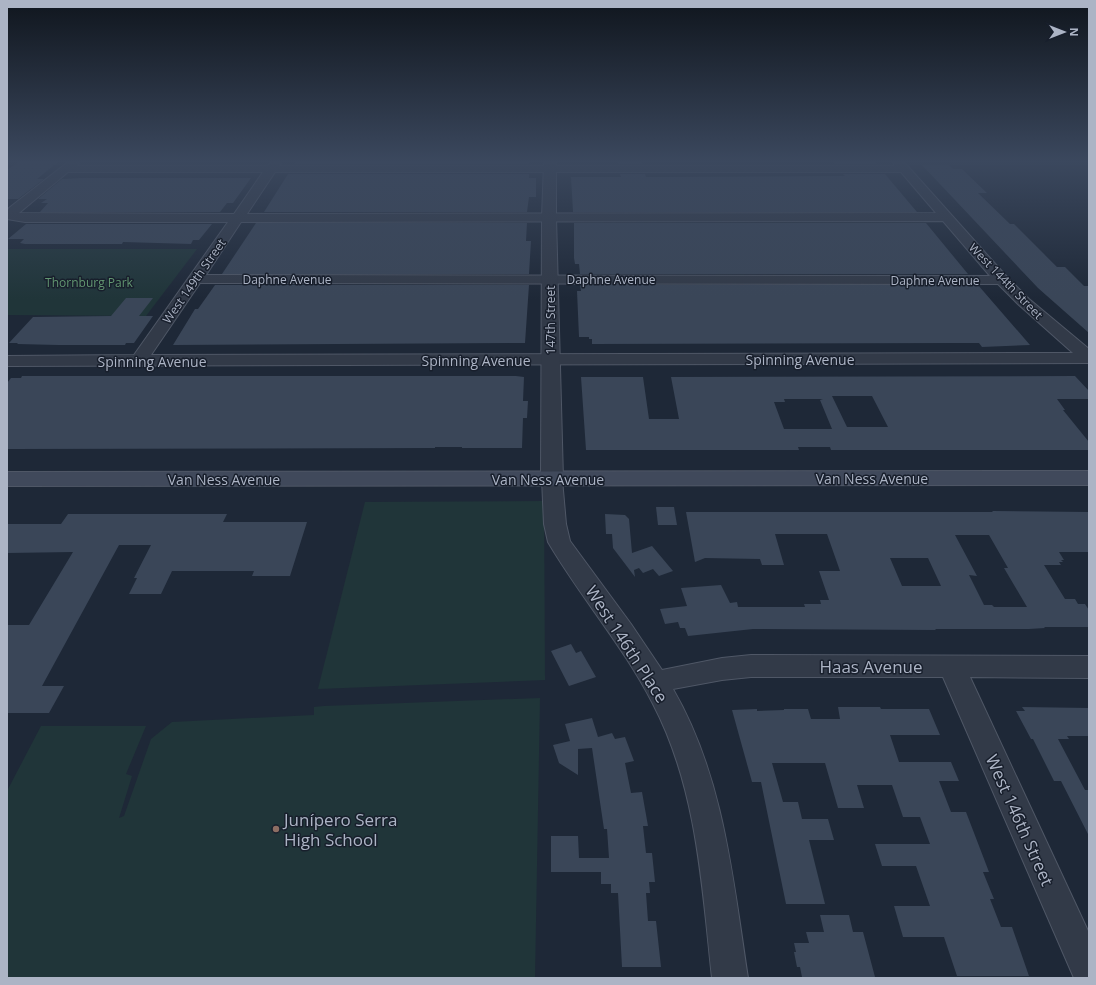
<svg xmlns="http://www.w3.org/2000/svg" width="1096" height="985" font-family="'Open Sans',sans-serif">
<rect width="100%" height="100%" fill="#1e2837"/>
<g fill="#203539">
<path d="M 7,249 L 197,249 L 146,316 L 7,315 Z"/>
<path d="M 544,501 L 545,680 L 318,689 L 365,502 Z"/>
<path d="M 540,698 L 535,978 L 7,978 L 7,791 L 41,726 L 146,726 L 126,774 L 132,776 L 119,818 L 124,816 L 151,739 L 172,722 L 314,715 L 314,707 L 324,706 Z"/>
</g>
<g fill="#3a4658" fill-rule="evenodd">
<path d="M 18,162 L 58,162 L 37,179 L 44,179 L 18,199 L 7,199 L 7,170 Z"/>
<path d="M 296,162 L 529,162 L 529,164 L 294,164 Z"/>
<path d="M 618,162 L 642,162 L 643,164 L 619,164 Z"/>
<path d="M 834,162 L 875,162 L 877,164 L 836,164 Z"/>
<path d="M 922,165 L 949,165 L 953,169 L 962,169 L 987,193 L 978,193 L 1010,224 L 1014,224 L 1057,267 L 1065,267 L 1084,286 L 1089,286 L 1089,333 L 1038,288 Z"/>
<path d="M 288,174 L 529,174 L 529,178 L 536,178 L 536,197 L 529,197 L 527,212 L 264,212 Z"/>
<path d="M 620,174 L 645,174 L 646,177 L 661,177 L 845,176 L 843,174 L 885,174 L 917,212 L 573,212 L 571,177 L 621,177 Z"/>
<path d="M 82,178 L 251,178 L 233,203 L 227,203 L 220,212 L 40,212 L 48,203 L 41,203 L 47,199 L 38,199 L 62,179 Z"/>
<path d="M 256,223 L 527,223 L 526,241 L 531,241 L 529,274 L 222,274 Z"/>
<path d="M 574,223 L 926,223 L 968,274 L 580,274 L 579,264 L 575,264 L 574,258 Z"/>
<path d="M 26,224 L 212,224 L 199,240 L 193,240 L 191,244 L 123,242 L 122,244 L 25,244 L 20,243 L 24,239 L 8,239 Z"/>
<path d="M 215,285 L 529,285 L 525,343 L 173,345 L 195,309 L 198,309 Z"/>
<path d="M 580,285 L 978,285 L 1030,345 L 982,347 L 979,343 L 957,343 L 592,344 L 592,339 L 589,339 L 589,337 L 579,337 L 577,291 L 581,291 Z"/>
<path d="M 126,298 L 153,298 L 139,316 L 153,316 L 134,343 L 126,343 L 125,345 L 58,345 L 17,344 L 18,343 L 9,343 L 33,317 L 111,316 Z"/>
<path d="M 22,376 L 516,376 L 524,377 L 523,401 L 528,401 L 527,418 L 523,418 L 522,448 L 462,448 L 462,447 L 435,447 L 435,448 L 7,449 L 7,383 L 11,378 L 21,378 Z"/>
<path d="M 1075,376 L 1089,391 L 1089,399 L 1057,399 L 1065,410 L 1063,410 L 1089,442 L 1089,450 L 831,450 L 830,447 L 798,447 L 799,450 L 586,450 L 581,377 L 643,377 L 649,419 L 679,419 L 671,377 ZM 832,396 L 872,396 L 888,427 L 847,427 ZM 784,399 L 823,399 L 820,400 L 832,429 L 784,429 L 774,402 L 785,402 Z"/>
<path d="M 656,507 L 674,507 L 677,525 L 658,525 Z"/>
<path d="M 992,511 L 1089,512 L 1089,552 L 1059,552 L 1064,560 L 1061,560 L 1063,562 L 1059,562 L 1061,565 L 1044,565 L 1065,599 L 1075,599 L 1078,604 L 1085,604 L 1089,610 L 1089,627 L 1044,627 L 1045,628 L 1029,629 L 935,629 L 936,630 L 753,629 L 688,636 L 685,628 L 680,628 L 678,622 L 665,624 L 660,609 L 687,606 L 681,588 L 721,585 L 730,603 L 737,602 L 738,607 L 805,607 L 804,604 L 821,604 L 820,600 L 829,600 L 819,571 L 840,571 L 827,534 L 775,534 L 784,565 L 762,565 L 760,559 L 705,558 L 695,562 L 686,512 L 993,512 ZM 955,535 L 989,535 L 1008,568 L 1004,568 L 1027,607 L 994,607 L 992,605 L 984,605 L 969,575 L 977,576 ZM 890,558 L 928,558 L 941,586 L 902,586 Z"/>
<path d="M 68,514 L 227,514 L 223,522 L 307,522 L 290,576 L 252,576 L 254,571 L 172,571 L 161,594 L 129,594 L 137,578 L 134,578 L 151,545 L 119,545 L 42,686 L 64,686 L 49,713 L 7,713 L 7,625 L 29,625 L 73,552 L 7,553 L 7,524 L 61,524 Z"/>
<path d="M 605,514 L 625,515 L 629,519 L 632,553 L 652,546 L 673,571 L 659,576 L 653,569 L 643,573 L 639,568 L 634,570 L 635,577 L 613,548 L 612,534 L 606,534 Z"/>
<path d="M 571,644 L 576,653 L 581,651 L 596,677 L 569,686 L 551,651 Z"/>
<path d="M 838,707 L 880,707 L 881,709 L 929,709 L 940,735 L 890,735 L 899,762 L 951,762 L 959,781 L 939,781 L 951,812 L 966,812 L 989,872 L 983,872 L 994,899 L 990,899 L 1001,927 L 1012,927 L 1029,976 L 957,976 L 944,937 L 903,937 L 894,906 L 930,906 L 916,866 L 882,866 L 875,844 L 930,844 L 920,817 L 903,817 L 892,785 L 857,785 L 864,808 L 838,808 L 825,763 L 772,763 L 783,802 L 798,802 L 802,819 L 828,819 L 834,840 L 809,840 L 825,904 L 786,904 L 761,782 L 752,782 L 732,710 L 757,709 L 757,711 L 784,710 L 784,709 L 808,709 L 811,719 L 840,719 Z"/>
<path d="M 1022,707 L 1089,708 L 1089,736 L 1067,736 L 1069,739 L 1058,739 L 1085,790 L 1089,790 L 1089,836 L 1061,781 L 1054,781 L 1033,739 L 1031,739 L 1016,711 L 1025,711 Z"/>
<path d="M 592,718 L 598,737 L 612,733 L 615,739 L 625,737 L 634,761 L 625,763 L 631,793 L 642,792 L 648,826 L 643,826 L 646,853 L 652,853 L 655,882 L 649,882 L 650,893 L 646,893 L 648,921 L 656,921 L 661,967 L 622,967 L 618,893 L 611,893 L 611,884 L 601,884 L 601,872 L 551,872 L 551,836 L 578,836 L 579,858 L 609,858 L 607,829 L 604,829 L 592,748 L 578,749 L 578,775 L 559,763 L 553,745 L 570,741 L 565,724 Z"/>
<path d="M 820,915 L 849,915 L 853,932 L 863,932 L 875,977 L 802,977 L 800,967 L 797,967 L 794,952 L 796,952 L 794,943 L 809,943 L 806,932 L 824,932 Z"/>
</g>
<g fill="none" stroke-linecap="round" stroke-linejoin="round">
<defs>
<g id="minor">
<path d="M 68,162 L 79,162 L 77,166 L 268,166 L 271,162 L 281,162 L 279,166 L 895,166 L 893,162 L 904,162 L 1007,277 L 1029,299 L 1089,349 L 1089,363 L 7,366 L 7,356 L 134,355 L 228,222 L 25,222 L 7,219 L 7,212 L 9,208 ZM 68,172 L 263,172 L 234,214 L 19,213 ZM 275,172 L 901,172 L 936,213 L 247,214 ZM 943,221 L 990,276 L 206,275 L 241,222 ZM 200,283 L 998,284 L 1019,305 L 1073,353 L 151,355 Z"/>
<path d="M 552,472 L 559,474 L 562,479 L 566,524 L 570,541 L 631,624 L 662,670 L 722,658 L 751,655 L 1089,656 L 1089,678 L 970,677 L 1089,933 L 1089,978 L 1074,978 L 943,677 L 751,677 L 722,680 L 673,689 C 724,777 733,880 748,978 L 712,978 C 702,886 697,788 653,704 C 624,647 581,598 548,542 L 544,524 L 542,479 L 545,474 Z"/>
</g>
<path id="tertiary" d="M 544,162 L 556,162 L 556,217 L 563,479 L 560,484 L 552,486 L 544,484 L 541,479 L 542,217 Z"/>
<path id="secondary" d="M 1089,471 L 1089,485 L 7,486 L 7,472 Z"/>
</defs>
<use href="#minor" stroke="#4f5766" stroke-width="2"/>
<use href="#tertiary" stroke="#4f5766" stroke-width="2"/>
<use href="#secondary" stroke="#4f5766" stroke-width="2"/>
<use href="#minor" fill="#323a48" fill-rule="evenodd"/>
<use href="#tertiary" fill="#323a48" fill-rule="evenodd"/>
<use href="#secondary" fill="#40495b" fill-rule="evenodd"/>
</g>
<linearGradient id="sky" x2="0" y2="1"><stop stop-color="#10161e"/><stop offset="0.54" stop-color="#3b485e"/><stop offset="1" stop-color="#3b485e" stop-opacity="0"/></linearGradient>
<rect width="1096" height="299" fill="url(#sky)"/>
<circle fill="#8d6e63" stroke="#181f2c" stroke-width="1.5" cx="276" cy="829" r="4"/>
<g text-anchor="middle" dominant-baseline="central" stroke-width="3" stroke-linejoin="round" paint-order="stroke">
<g font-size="12" fill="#acb4c5" stroke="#181f2c">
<text x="287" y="279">Daphne Avenue</text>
<text x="611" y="279">Daphne Avenue</text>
<text x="935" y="280">Daphne Avenue</text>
<text transform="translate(194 281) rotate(-55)">West 149th Street</text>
<text transform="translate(1006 281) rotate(46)">West 144th Street</text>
<text transform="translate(550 320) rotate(-90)">147th Street</text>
</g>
<g font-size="12" fill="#629671" stroke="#181f2c">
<text x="89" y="282">Thornburg Park</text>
</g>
<g font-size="14" fill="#acb4c5" stroke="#181f2c">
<text x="800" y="359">Spinning Avenue</text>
<text x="476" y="360">Spinning Avenue</text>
<text x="152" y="361">Spinning Avenue</text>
<text x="872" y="478">Van Ness Avenue</text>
<text x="224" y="479">Van Ness Avenue</text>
<text x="548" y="479">Van Ness Avenue</text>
</g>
<g font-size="17" fill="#acb4c5" stroke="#181f2c">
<text transform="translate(627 644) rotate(57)">West 146th Place</text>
<text x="871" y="666">Haas Avenue</text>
<text transform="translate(1020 820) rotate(66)">West 146th Street</text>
</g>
<g font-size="17" fill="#acb4c5" stroke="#181f2c" text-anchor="start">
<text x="284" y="819">Junípero Serra<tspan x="284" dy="20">High School</tspan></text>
</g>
</g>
<rect width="1096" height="985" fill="none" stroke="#acb4c5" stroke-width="16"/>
<g transform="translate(1064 32) rotate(90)" stroke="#181f2c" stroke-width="3" paint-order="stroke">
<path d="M0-3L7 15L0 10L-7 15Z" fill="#acb4c5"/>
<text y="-6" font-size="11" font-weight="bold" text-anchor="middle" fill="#acb4c5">N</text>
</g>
</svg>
